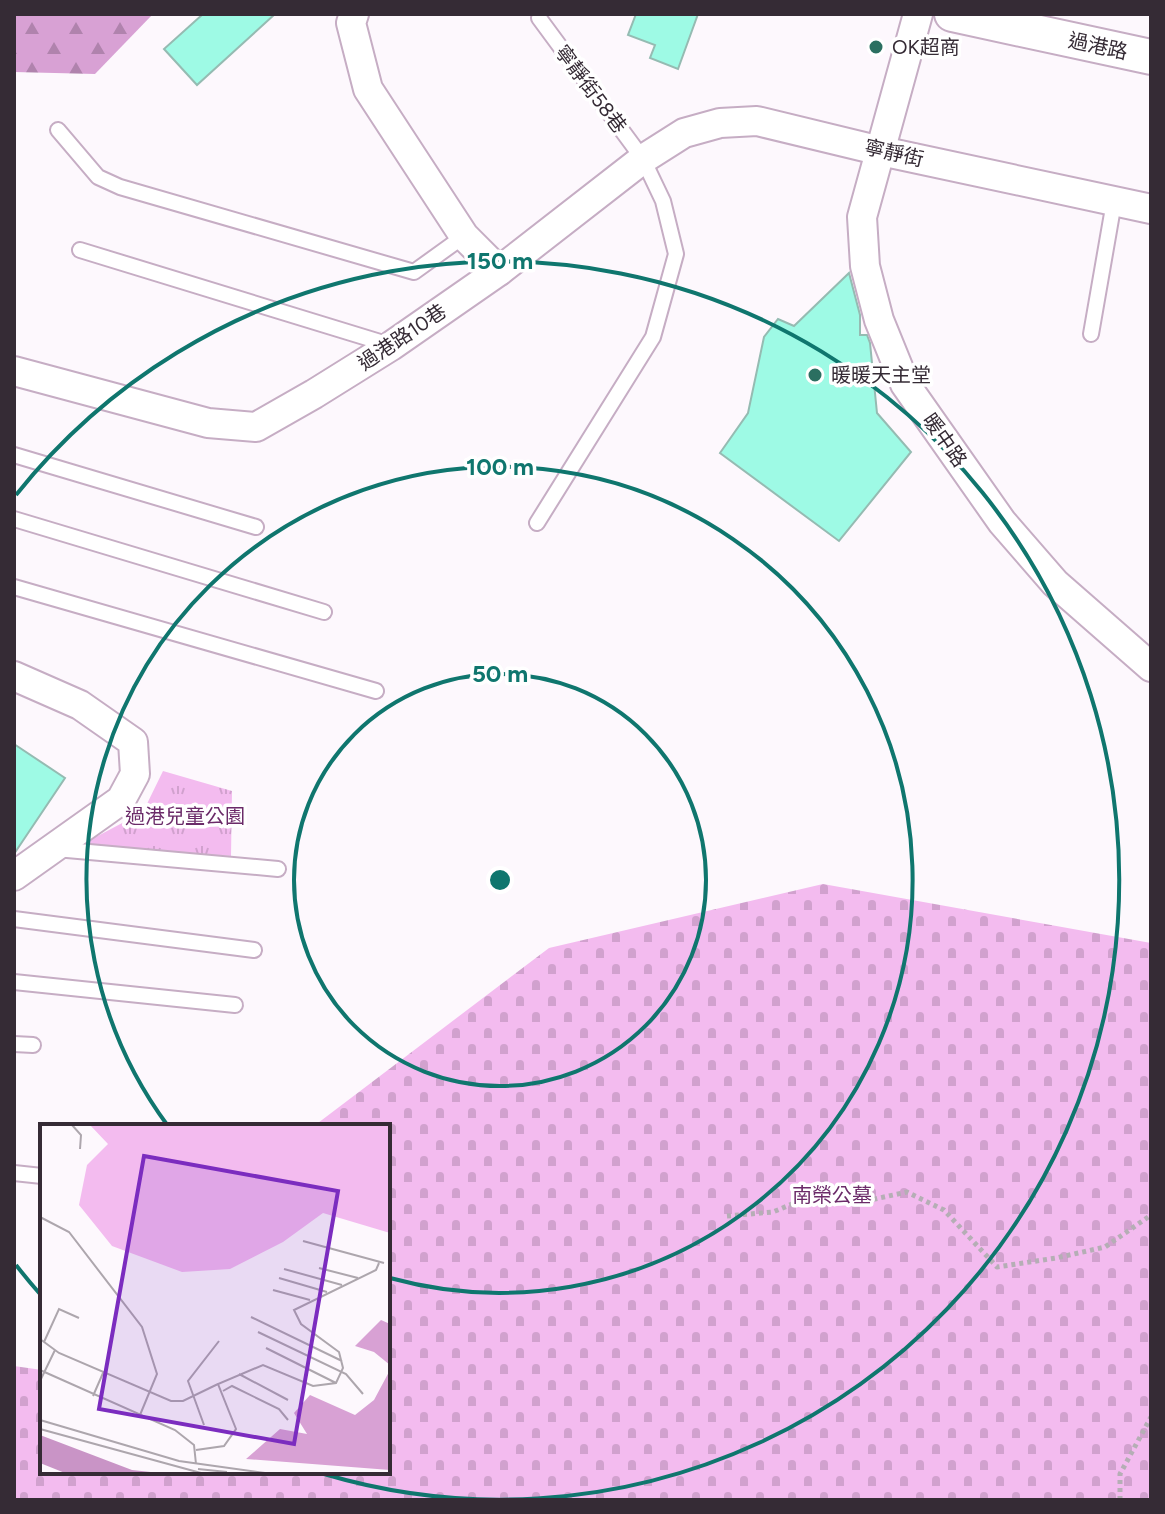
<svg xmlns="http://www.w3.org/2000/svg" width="1165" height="1514" font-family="Figtree,'Noto Sans TC',sans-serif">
<defs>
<pattern id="grass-tufts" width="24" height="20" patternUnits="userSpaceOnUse" patternTransform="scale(2)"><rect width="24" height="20" fill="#f3bbef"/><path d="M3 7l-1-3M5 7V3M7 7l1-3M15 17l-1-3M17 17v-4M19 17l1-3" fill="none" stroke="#d1a1ce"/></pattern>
<pattern id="forest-firs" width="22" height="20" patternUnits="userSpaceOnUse" patternTransform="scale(2)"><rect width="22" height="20" fill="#d8a1d4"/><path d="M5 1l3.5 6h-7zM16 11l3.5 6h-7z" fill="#b083ad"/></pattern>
<pattern id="cemetery-stones" width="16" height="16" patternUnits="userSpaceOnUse" patternTransform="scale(2)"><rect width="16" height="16" fill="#f3bbef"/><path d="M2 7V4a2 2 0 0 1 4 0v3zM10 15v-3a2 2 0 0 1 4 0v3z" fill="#d1a1ce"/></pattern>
</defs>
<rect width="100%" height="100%" fill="#fdf8fd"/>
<path fill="url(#grass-tufts)" d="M 163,771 L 232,791 L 231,856 L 75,848 L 143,812 Z"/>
<path fill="url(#forest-firs)" d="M 14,14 L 153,14 L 95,74 L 14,72 Z"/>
<path fill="url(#cemetery-stones)" d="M 823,884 L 1151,943 L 1151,1500 L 14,1500 L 14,1366 L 42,1370 L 42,1472 L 388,1472 L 388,1126 L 314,1126 L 549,948 Z"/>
<g fill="#9efae5" stroke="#95bbb2" stroke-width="2">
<path d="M 203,14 L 275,14 L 197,85 L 164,49 Z"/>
<path d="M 636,14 L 698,14 L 678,69 L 650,58 L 655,45 L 628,35 Z"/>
<path d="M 849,273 L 860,315 L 860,335 L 867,335 L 870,343 L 877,413 L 911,452 L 839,541 L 720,453 L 748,413 L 764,337 L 778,319 L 794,326 Z"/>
<path d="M 14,744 L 65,778 L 14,854 Z"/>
</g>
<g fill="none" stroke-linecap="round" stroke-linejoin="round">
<defs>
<g id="service">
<path d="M 58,130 L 98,177 L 120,187 L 414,272 L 464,236"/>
<path d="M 80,250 L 390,345"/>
<path d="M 1091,334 L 1114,202"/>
<path d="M 14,455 L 256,527"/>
<path d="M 14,519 L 324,612"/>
<path d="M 537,523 L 653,337 L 676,254 L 663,201 L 643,159 L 539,18"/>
<path d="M 14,587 L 376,691"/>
<path d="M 56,849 L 278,869"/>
<path d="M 14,919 L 254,950"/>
<path d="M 14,982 L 235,1005"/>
<path d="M 14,1044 L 33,1045"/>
<path d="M 14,1173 L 42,1176"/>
</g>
<g id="minor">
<path d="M 918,14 L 862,217 L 865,266 L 879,320 L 905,384 L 1002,522 L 1055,583 L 1151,667"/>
<path d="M 499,271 L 643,159 L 684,133 L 720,123 L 757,121 L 881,151 L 1151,209"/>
<path d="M 14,371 L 208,423 L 256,427 L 314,394 L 391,346 L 499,271 L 464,236 L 368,89 L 351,23 L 354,14"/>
<path d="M 14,676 L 80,705 L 133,742 L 135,774 L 121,800 L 14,876"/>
</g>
<path id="tertiary" d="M 952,14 L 1151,57"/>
</defs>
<use href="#service" stroke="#c6adc4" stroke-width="18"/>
<use href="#minor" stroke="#c6adc4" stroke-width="32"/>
<use href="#tertiary" stroke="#c6adc4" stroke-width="38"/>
<g stroke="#b5aeb5" stroke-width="5" stroke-dasharray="4 4" stroke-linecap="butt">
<path d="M 727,1216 L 773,1212 L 821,1192 L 861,1202 L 907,1192 L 944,1210 L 997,1267 L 1056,1258 L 1105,1247 L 1151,1215"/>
<path d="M 1120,1500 L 1120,1474 L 1151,1417"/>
</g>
<use href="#service" stroke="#fff" stroke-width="14"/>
<use href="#minor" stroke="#fff" stroke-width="28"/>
<use href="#tertiary" stroke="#fff" stroke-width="34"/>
</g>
<g fill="none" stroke="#0f766e" stroke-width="4">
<circle cx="500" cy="880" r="206"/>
<path d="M168 1126A413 413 0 1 1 390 1278"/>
<path d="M40 1294A619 619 0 0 1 16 1265M16 495A619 619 0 1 1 324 1474"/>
</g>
<g fill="#2b6f61" stroke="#fff" stroke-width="3">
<circle cx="876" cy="47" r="8"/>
<circle cx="815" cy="375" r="8"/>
</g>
<g text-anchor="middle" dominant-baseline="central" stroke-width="7" stroke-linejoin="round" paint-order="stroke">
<g font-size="20" fill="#352b35" stroke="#fff">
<text transform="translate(1098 46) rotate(12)">過港路</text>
<text transform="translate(591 89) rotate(53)">寧靜街58巷</text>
<text transform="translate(894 153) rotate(13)">寧靜街</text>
<text transform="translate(402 337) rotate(-34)">過港路10巷</text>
<text transform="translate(945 440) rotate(55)">暖中路</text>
</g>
<g font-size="20" fill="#352b35" stroke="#fff" text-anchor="start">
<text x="892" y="47">OK超商</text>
<text x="831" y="375">暖暖天主堂</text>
</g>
<g font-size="20" fill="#6b2b69" stroke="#fff">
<text x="185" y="816">過港兒童公園</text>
<text x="832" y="1195">南榮公墓</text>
</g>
</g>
<g transform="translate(40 1124)">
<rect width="350" height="350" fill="#fdf8fd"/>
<path d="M 341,196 L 350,200 L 350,241 L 334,228 L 315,222 ZM 350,246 L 350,346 L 206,335 L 240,305 L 267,310 L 254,289 L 270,271 L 315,291 L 334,276 Z" fill="#d8a1d4"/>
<path d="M 50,1 L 350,1 L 350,109 L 283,89 L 243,118 L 190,145 L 142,148 L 72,122 L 39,81 L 47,41 L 68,20 Z" fill="#f3bbef"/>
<path d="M 0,311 L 92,346 L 120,349 L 25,349 L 0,339 Z" fill="#c994c6"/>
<path fill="none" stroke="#ada6ad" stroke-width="2" d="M 32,1 L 41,11 L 40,25M 0,93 L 29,108 L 102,203 L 117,250 L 100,291M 263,117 L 344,139M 279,144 L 318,154M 244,145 L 302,161M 239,154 L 287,168M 233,166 L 270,176M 211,193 L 302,237M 218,208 L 306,250 L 323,270M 0,215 L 19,229 L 131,277 L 143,277 L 178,260M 4,218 L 19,185 L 39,194M 226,224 L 296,259M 0,246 L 135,306 L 154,321 L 156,340M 199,250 L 248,276M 0,257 L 15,226M 183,267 L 192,262 L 239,285 L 248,296M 53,272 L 63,249M 0,296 L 139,337 L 225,349M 164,301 L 148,257 L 179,217M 0,305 L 161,349M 156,326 L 184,322 L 196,305 L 178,260 L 223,241 L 273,262 L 296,259 L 303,244 L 299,228 L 261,200 L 254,186 L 336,146 L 339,139M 158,345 L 187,348"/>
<path fill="#7b2cbf" fill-opacity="0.15" stroke="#7b2cbf" stroke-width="4" d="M 104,32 L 298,67 L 254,320 L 59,285 Z"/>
<rect width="350" height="350" fill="none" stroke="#352b35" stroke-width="4"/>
</g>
<circle cx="500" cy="880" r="12" fill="#0f766e" stroke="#fff" stroke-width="4"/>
<g font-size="24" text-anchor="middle" font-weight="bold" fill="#0f766e" stroke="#fff" stroke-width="7" stroke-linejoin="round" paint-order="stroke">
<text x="500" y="269">150 m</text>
<text x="500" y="475">100 m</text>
<text x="500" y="682">50 m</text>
</g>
<rect width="1165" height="1514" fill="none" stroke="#352b35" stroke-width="32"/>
</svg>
